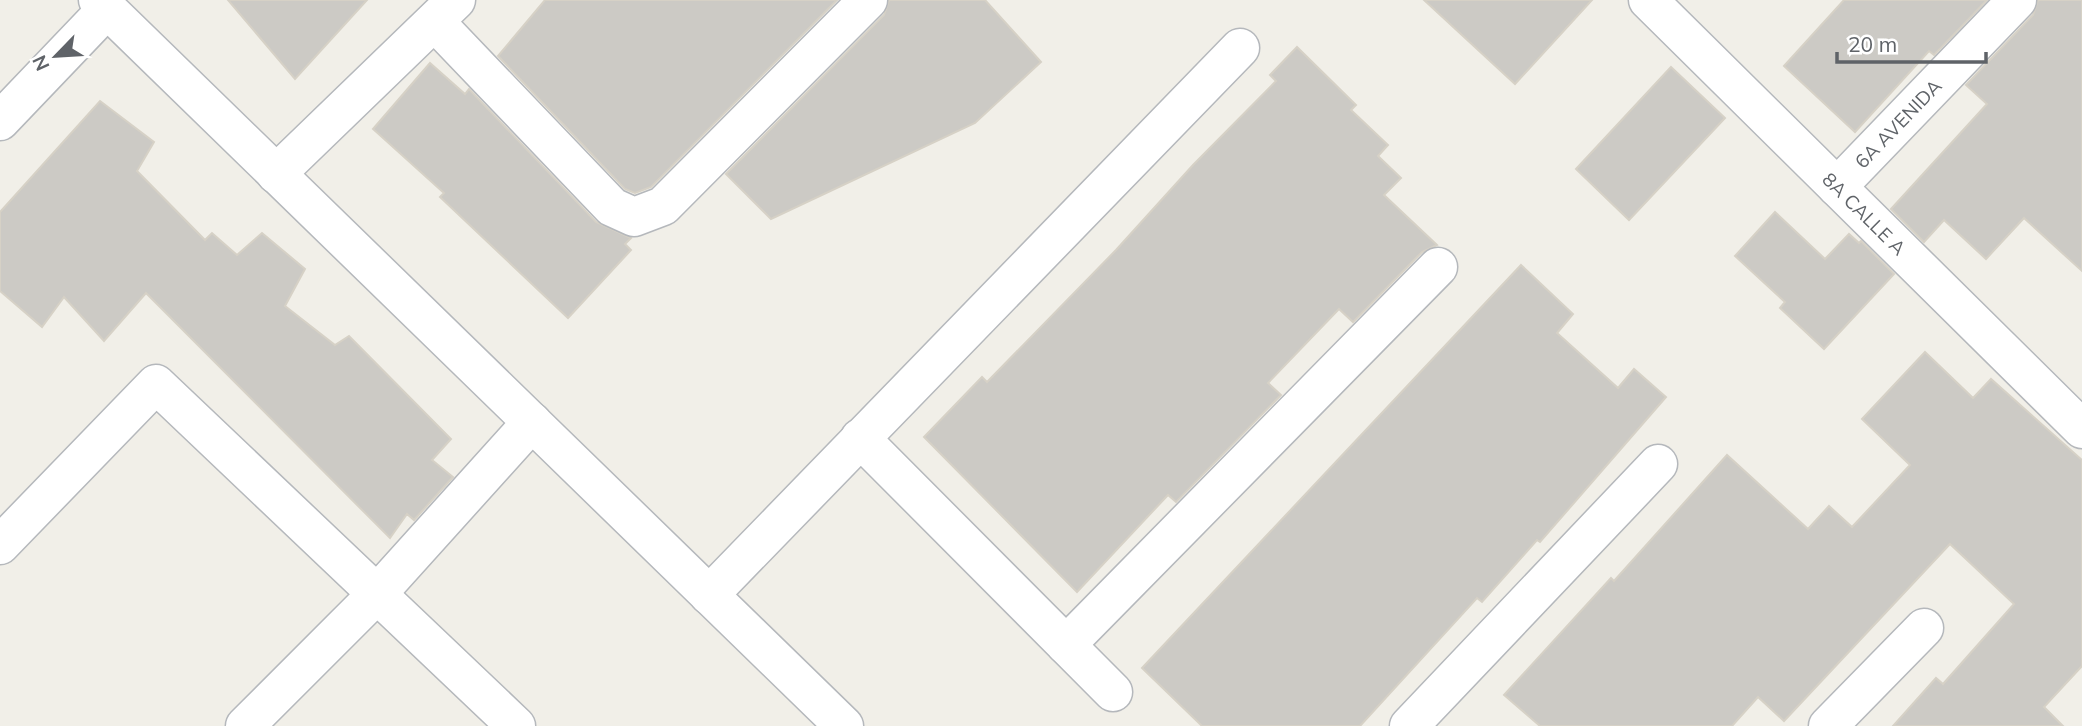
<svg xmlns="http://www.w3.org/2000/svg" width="2082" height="726" font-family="Mulish,sans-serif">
<rect width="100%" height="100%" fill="#f1efe8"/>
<g fill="#cccac5" stroke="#d6d1c6" stroke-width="2">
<path d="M 228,0 L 367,0 L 295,79 Z"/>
<path d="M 545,0 L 837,0 L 651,187 L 635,193 L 625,189 L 498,56 Z"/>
<path d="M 889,0 L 985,0 L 1041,62 L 975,123 L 771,219 L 726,174 L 884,15 Z"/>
<path d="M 1424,0 L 1592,0 L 1515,84 Z"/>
<path d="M 1844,0 L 1987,0 L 1934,55 L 1929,51 L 1855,132 L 1784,66 Z"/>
<path d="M 2038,0 L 2082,0 L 2082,271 L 2024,218 L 1986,259 L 1944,220 L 1924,242 L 1891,209 L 1987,104 L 1966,85 L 2033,15 Z"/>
<path d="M 1297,47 L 1356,105 L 1351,110 L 1388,145 L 1378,156 L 1401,178 L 1384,195 L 1437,245 L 1422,252 L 1353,322 L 1339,309 L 1268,383 L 1281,395 L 1176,502 L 1168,495 L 1077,592 L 924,437 L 982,377 L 987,382 L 1116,250 L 1193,165 L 1276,81 L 1270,75 Z"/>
<path d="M 430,63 L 465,94 L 469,89 L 596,222 L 631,238 L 625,244 L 631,250 L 568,318 L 440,197 L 444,193 L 373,129 Z"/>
<path d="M 1671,67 L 1725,118 L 1629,220 L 1576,169 Z"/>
<path d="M 100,101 L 154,142 L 137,171 L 205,240 L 212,233 L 237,255 L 262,233 L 305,269 L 285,306 L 335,345 L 349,336 L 451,439 L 432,460 L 453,477 L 414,520 L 407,514 L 390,538 L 146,293 L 104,341 L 64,297 L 42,327 L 0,291 L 0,212 Z"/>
<path d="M 1775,212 L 1825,259 L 1849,234 L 1859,243 L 1861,241 L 1894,274 L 1824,349 L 1780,308 L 1785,302 L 1735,256 Z"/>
<path d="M 1521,265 L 1573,314 L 1557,333 L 1618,388 L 1634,369 L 1666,397 L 1540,542 L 1537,540 L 1482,602 L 1477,598 L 1360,726 L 1202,726 L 1142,668 Z"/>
<path d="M 1925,352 L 1973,398 L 1991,379 L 2082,460 L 2082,666 L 2044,707 L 2063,726 L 1893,726 L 1936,678 L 1943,684 L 2014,604 L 1950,544 L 1784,721 L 1758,697 L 1732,726 L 1540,726 L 1504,695 L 1611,578 L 1614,581 L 1727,455 L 1808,529 L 1829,506 L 1852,527 L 1910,465 L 1862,419 Z"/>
</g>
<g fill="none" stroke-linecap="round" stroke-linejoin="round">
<defs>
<g id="street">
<path d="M 98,0 L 844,726"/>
<path id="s1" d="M 1648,0 L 2082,429"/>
<path d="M 435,22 L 612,207 L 634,217 L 663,206 L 868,0"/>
<path d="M 0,121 L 107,9"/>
<path d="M 276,174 L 456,0"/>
<path id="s2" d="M 1837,187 L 2017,0"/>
<path d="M 860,438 L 1113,692"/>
<path d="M 0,545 L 156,384 L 516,726"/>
<path d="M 709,595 L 1240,48"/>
<path d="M 1066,645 L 1438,267"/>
<path d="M 245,726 L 376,595 L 532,422"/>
<path d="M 1409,726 L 1658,464"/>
<path d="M 1828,726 L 1924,628"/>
</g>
</defs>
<use href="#street" stroke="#b5b8bc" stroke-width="41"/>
<use href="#street" stroke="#fff" stroke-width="38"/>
</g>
<g text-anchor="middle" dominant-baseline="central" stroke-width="5" stroke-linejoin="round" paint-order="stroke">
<g font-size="19" fill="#5f6368" stroke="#fff">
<text stroke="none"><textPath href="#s2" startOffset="88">6A AVENIDA</textPath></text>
<text stroke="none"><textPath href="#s1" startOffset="304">8A CALLE A</textPath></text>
</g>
</g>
<g transform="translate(56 56) rotate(245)" stroke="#ffffff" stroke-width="5" paint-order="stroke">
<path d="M0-5L12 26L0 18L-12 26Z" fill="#5f6368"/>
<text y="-10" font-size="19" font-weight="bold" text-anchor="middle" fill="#5f6368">N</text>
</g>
<path d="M1837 52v10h149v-10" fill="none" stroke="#5f6368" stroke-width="3.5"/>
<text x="1848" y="52" font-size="21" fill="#5f6368" stroke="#ffffff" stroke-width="5" paint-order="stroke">20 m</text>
</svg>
